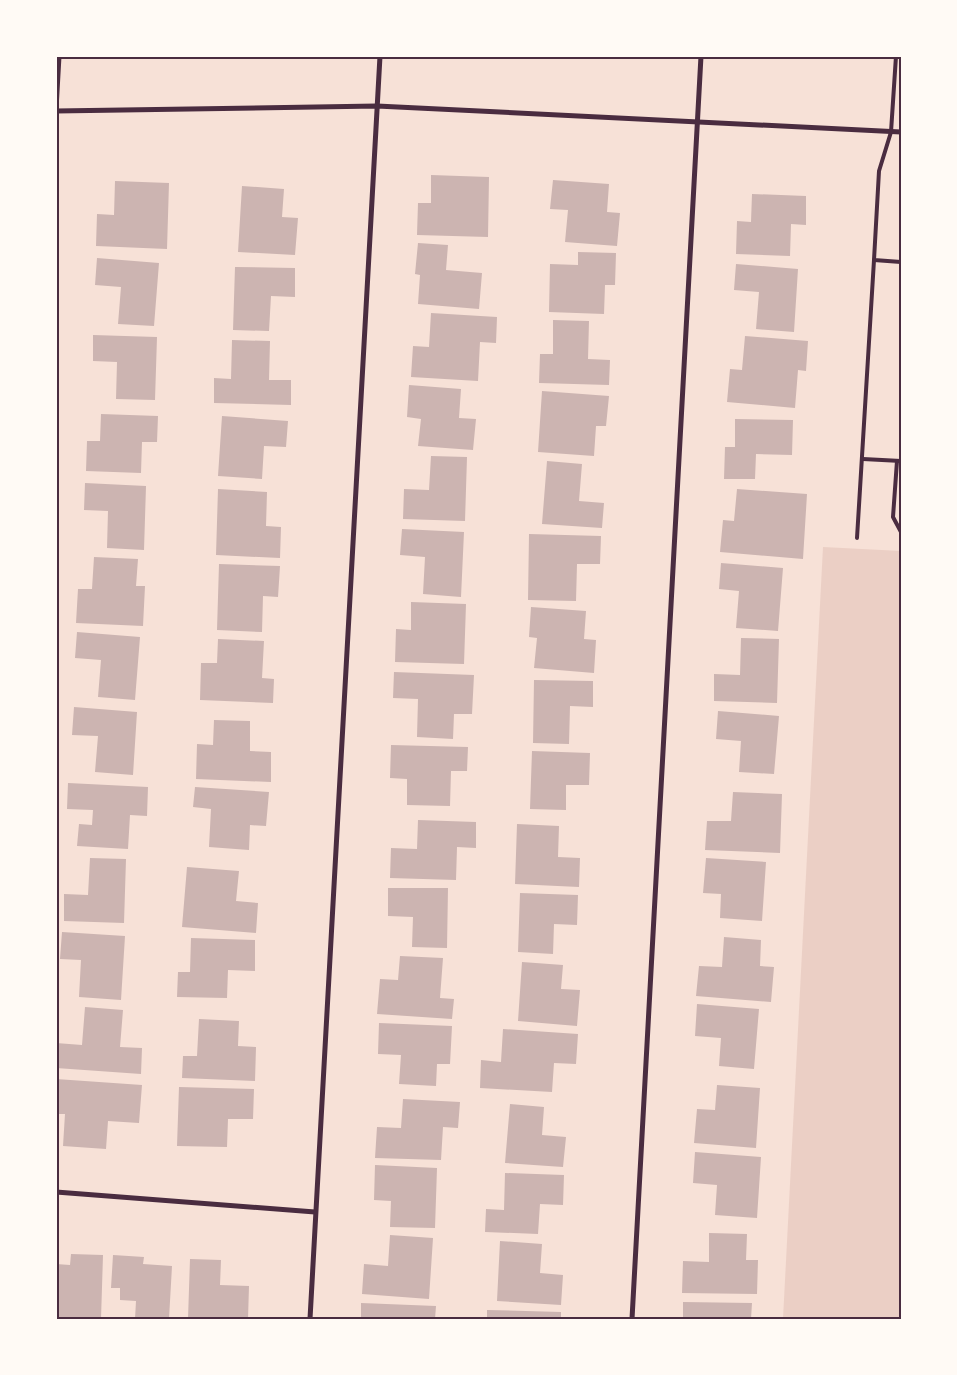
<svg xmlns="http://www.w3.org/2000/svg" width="957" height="1375" font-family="Mulish,sans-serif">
<rect width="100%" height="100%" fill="#f7e1d7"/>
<path fill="#ebcfc5" d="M 823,547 L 901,551 L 901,1319 L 783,1319 Z"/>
<g fill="#ccb4b1">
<path d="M 431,175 L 489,177 L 488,237 L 417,235 L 418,203 L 431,203 Z"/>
<path d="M 553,180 L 609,184 L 607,212 L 620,213 L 617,246 L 565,242 L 568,210 L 550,209 Z"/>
<path d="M 115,181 L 169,183 L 167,249 L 96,246 L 97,214 L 114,215 Z"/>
<path d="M 242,186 L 284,189 L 282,217 L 298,218 L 295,255 L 238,252 Z"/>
<path d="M 752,194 L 806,196 L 806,225 L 791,224 L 790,256 L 736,254 L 737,221 L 751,222 Z"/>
<path d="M 418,243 L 448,245 L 446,270 L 482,273 L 479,309 L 418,304 L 420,275 L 415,274 Z"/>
<path d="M 578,252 L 616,253 L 615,285 L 605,285 L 604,314 L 549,312 L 550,264 L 578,265 Z"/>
<path d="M 97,258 L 159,263 L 154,326 L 118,324 L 121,287 L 95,285 Z"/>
<path d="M 736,264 L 798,269 L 794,332 L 756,329 L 759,292 L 734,290 Z"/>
<path d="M 235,267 L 295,268 L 295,297 L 271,296 L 269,331 L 233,330 Z"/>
<path d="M 431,313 L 497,317 L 496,343 L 480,342 L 478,381 L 411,377 L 413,346 L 429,347 Z"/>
<path d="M 553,320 L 589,321 L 588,359 L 610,360 L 609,385 L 539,383 L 540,354 L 553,354 Z"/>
<path d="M 93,335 L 157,337 L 155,400 L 116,399 L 117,362 L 93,361 Z"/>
<path d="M 745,336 L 808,341 L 806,371 L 798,370 L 795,408 L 727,402 L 730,369 L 742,370 Z"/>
<path d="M 232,340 L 270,341 L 269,380 L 291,380 L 291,405 L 214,403 L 214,378 L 231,379 Z"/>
<path d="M 409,385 L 461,389 L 459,418 L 476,419 L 473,450 L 418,446 L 421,419 L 407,417 Z"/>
<path d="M 542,391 L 609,396 L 606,426 L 596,426 L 594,456 L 538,452 Z"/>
<path d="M 101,414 L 158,416 L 157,442 L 142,442 L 141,473 L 86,471 L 87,441 L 100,441 Z"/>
<path d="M 222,416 L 288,421 L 286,447 L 264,446 L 262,479 L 218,476 Z"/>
<path d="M 735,419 L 793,420 L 792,455 L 756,454 L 755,479 L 724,479 L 725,447 L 735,447 Z"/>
<path d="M 431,456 L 467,457 L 465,521 L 403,519 L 404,489 L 429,490 Z"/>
<path d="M 547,461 L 582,464 L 579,501 L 604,503 L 602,528 L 542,524 Z"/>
<path d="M 85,483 L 146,486 L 144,550 L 107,548 L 108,511 L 84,510 Z"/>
<path d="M 218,489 L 267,492 L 266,526 L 281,527 L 280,558 L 216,555 Z"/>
<path d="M 737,489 L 807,494 L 803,559 L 720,552 L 723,520 L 734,521 Z"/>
<path d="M 402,529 L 464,532 L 461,597 L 423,594 L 425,557 L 400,555 Z"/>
<path d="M 529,534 L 601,536 L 600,564 L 577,564 L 576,601 L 528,600 Z"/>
<path d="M 94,557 L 138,559 L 136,586 L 145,586 L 143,626 L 76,623 L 78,589 L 92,589 Z"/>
<path d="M 721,563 L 783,568 L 778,631 L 736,628 L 739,591 L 719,589 Z"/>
<path d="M 219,564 L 280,566 L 278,597 L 263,596 L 262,632 L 217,630 Z"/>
<path d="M 411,602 L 466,604 L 464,664 L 395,662 L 396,629 L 411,630 Z"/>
<path d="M 531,607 L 586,611 L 584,639 L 596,640 L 594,673 L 534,668 L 537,638 L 529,637 Z"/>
<path d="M 77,632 L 140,637 L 135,700 L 98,697 L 101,660 L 75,658 Z"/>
<path d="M 741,638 L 779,639 L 777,703 L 714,701 L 714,674 L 740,675 Z"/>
<path d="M 218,639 L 264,641 L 262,678 L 274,679 L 273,703 L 200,700 L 201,663 L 217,663 Z"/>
<path d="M 394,672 L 474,675 L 472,714 L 454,714 L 453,739 L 417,737 L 418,699 L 393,698 Z"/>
<path d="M 534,680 L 593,681 L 593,707 L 570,706 L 569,744 L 533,743 Z"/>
<path d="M 74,707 L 137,712 L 133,775 L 95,772 L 98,736 L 72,735 Z"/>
<path d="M 718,711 L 779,716 L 774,774 L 739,772 L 741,741 L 716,739 Z"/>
<path d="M 214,720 L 250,721 L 250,751 L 271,752 L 271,782 L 196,779 L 197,744 L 213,745 Z"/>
<path d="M 391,745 L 468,747 L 467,771 L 451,771 L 450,806 L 407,805 L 407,779 L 390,778 Z"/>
<path d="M 532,751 L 590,753 L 589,785 L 566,785 L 566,810 L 530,809 Z"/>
<path d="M 68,783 L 148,787 L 147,816 L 130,815 L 128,849 L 77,846 L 79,824 L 92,825 L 93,810 L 67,809 Z"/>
<path d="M 195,787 L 269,792 L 266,826 L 250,825 L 249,850 L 209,847 L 211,809 L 193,807 Z"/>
<path d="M 733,792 L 782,794 L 780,853 L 705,850 L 707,821 L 731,821 Z"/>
<path d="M 418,820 L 476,822 L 476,848 L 457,847 L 456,880 L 390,878 L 391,848 L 417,849 Z"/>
<path d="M 517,824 L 559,826 L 558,857 L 580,858 L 579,887 L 515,884 Z"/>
<path d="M 90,858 L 126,859 L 124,923 L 64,921 L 64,894 L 88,895 Z"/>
<path d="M 706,858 L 766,862 L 762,921 L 720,918 L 721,894 L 703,893 Z"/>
<path d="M 187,867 L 239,871 L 236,901 L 258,903 L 256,933 L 182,927 Z"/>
<path d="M 388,888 L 448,888 L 447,948 L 412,947 L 413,917 L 388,916 Z"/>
<path d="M 520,893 L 578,895 L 577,925 L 554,924 L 553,954 L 518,952 Z"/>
<path d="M 62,932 L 125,936 L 121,1000 L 79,997 L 81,960 L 60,959 Z"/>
<path d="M 724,937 L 761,940 L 760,966 L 774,967 L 771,1002 L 696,996 L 699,966 L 722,967 Z"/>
<path d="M 191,938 L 255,940 L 255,971 L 228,970 L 227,998 L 177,997 L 178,972 L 190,972 Z"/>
<path d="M 400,956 L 443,958 L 440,998 L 454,999 L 452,1019 L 377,1014 L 380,979 L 398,980 Z"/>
<path d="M 522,962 L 563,965 L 561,989 L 580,990 L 577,1026 L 518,1021 Z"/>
<path d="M 697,1004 L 759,1009 L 754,1069 L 719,1066 L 721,1038 L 695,1036 Z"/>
<path d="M 85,1007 L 123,1010 L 120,1047 L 142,1048 L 141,1074 L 56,1068 L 56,1043 L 82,1045 Z"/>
<path d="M 199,1019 L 239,1021 L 238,1046 L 256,1047 L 255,1081 L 182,1078 L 183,1056 L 197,1056 Z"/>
<path d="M 379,1023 L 452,1026 L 450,1064 L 437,1064 L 436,1086 L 399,1084 L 401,1055 L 378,1054 Z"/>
<path d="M 503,1029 L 578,1034 L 576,1064 L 554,1063 L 552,1092 L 480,1088 L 481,1060 L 501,1062 Z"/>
<path d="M 56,1079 L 142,1085 L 139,1123 L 108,1121 L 106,1149 L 63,1146 L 65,1114 L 56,1114 Z"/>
<path d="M 717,1085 L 760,1088 L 756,1148 L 694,1143 L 697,1109 L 715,1110 Z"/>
<path d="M 179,1087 L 254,1089 L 253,1119 L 228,1119 L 227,1147 L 177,1146 Z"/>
<path d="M 403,1099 L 460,1102 L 458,1128 L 443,1127 L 441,1160 L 375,1158 L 377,1127 L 401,1128 Z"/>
<path d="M 510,1104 L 544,1107 L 542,1135 L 566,1137 L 563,1167 L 505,1163 Z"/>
<path d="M 695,1152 L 761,1157 L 757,1218 L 715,1215 L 717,1185 L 693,1183 Z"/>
<path d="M 375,1165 L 437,1168 L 435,1228 L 390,1227 L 391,1201 L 374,1200 Z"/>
<path d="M 505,1173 L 564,1175 L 563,1205 L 540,1204 L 538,1234 L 485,1232 L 486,1209 L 504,1210 Z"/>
<path d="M 709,1233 L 747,1234 L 746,1260 L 758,1260 L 757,1294 L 682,1293 L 683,1261 L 709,1262 Z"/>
<path d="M 390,1235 L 433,1238 L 429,1299 L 362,1294 L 364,1264 L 388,1266 Z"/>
<path d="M 500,1241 L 542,1244 L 540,1273 L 563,1275 L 561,1305 L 497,1301 Z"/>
<path d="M 71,1254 L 103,1255 L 101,1319 L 56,1319 L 56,1264 L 70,1265 Z"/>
<path d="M 113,1255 L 144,1257 L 143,1264 L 172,1266 L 169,1319 L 135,1319 L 136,1301 L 120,1300 L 120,1288 L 111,1288 Z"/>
<path d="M 190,1259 L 221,1260 L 220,1285 L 249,1286 L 248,1319 L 188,1319 Z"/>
<path d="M 683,1302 L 752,1303 L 751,1319 L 683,1319 Z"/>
<path d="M 361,1303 L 436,1306 L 435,1319 L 361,1319 Z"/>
<path d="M 487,1310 L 561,1312 L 561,1319 L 487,1319 Z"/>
</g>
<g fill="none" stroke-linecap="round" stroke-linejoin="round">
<g stroke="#4a2c40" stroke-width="4">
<path d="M 896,56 L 891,132 L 879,171 L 874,260 L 901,262"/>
<path d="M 863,459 L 901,461"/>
<path d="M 897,461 L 893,517 L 901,532"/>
<path d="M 857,538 L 874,260"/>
</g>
<g stroke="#4a2c40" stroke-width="5">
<path d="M 56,109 L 59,56"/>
<path d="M 56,111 L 377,106 L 901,132"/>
<path d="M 56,1192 L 315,1212"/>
<path d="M 310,1319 L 380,56"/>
<path d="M 632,1319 L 701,56"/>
</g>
</g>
<rect width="957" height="1375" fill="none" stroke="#fffaf5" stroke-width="115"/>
<rect x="58" y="58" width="842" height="1260" fill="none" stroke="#4a2c40" stroke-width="2"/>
</svg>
